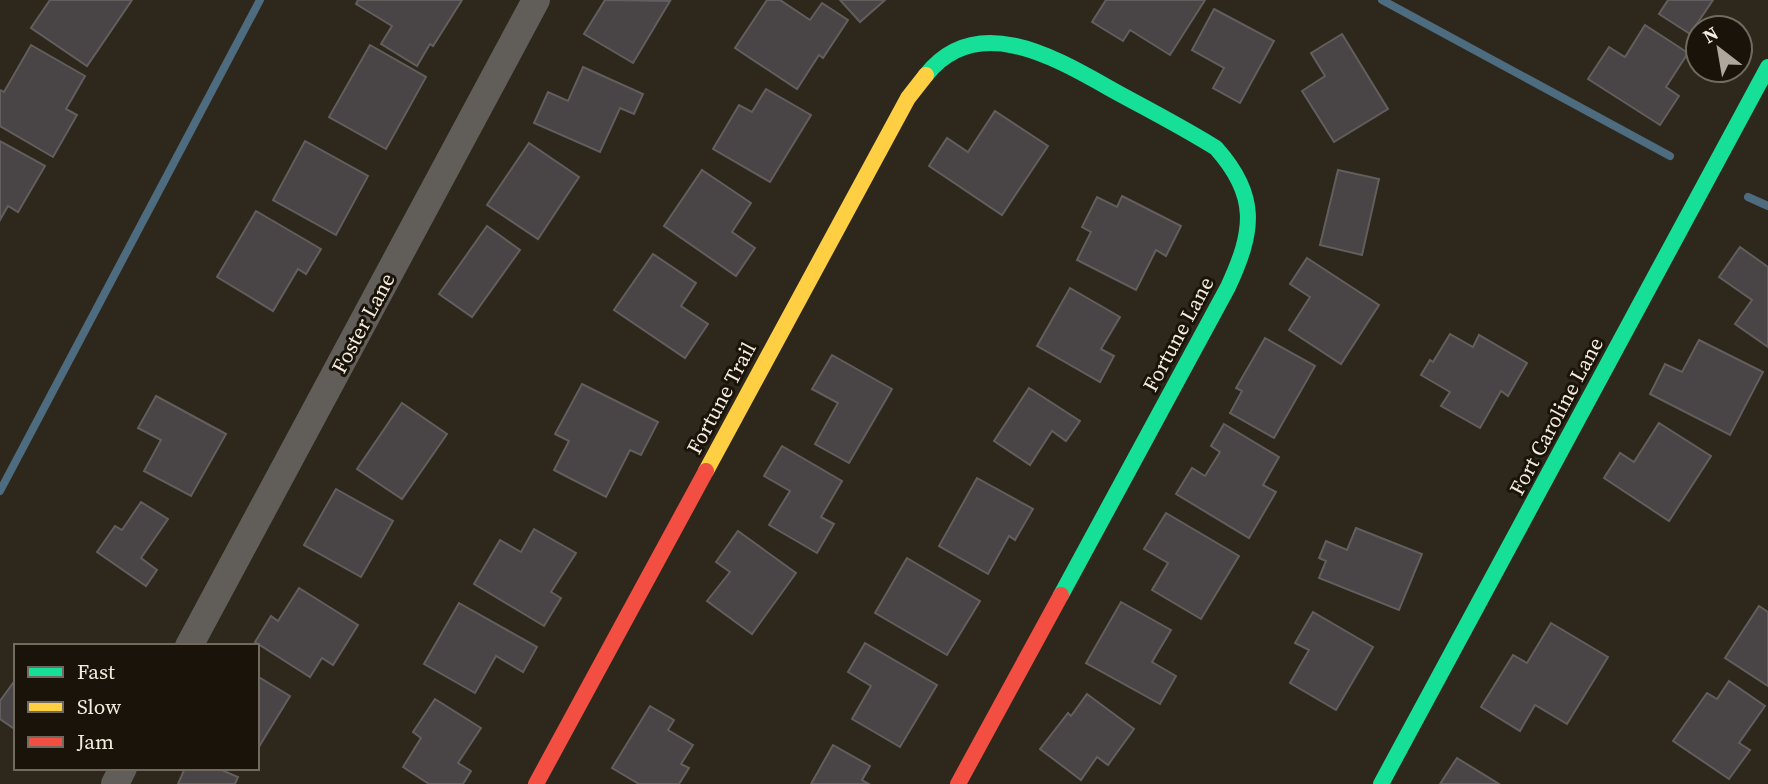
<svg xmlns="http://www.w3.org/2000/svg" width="1768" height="784" font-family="'Source Serif 4',serif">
<rect width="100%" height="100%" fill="#2e271c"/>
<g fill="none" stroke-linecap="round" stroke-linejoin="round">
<g stroke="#4d6c7f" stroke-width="8">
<path d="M 1382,0 L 1670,156"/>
<path d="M 1748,197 L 1768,206"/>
<path d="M 0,491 L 260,0"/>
</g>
</g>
<g fill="#494445" stroke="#635e5e" stroke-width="2">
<path d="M 50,0 L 132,0 L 87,66 L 31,28 Z"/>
<path d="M 358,0 L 462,0 L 433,46 L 430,44 L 417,66 L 381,44 L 392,26 L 356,4 Z"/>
<path d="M 605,0 L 670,1 L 633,63 L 584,34 Z"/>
<path d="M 767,0 L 780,0 L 810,20 L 822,3 L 848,20 L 823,58 L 819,55 L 797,89 L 735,48 Z"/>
<path d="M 840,0 L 885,0 L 860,22 Z"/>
<path d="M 1106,0 L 1205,0 L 1170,55 L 1130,30 L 1123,41 L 1092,22 Z"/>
<path d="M 1668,0 L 1713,0 L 1690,34 L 1659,14 Z"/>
<path d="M 1214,9 L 1274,41 L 1240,103 L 1213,88 L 1224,68 L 1192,50 Z"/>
<path d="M 1645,25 L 1688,53 L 1666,87 L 1679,96 L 1660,125 L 1588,79 L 1609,47 L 1625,57 Z"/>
<path d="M 1342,34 L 1388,109 L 1334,142 L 1302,91 L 1325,76 L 1311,53 Z"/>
<path d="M 31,45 L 85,76 L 66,109 L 77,115 L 53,157 L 0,126 L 0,90 L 4,92 Z"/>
<path d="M 370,45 L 426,77 L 386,149 L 329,117 Z"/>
<path d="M 583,67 L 643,94 L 634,114 L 620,108 L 600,152 L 534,123 L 548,92 L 568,101 Z"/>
<path d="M 766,89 L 811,115 L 770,182 L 713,149 L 739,105 L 752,112 Z"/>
<path d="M 995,111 L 1048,146 L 1002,215 L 929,166 L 947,138 L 968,152 Z"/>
<path d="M 0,141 L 45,166 L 18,212 L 8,206 L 0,220 Z"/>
<path d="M 305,141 L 368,176 L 336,235 L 273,200 Z"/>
<path d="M 529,143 L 579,177 L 538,239 L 487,205 Z"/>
<path d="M 702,170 L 751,203 L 732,232 L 755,248 L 736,276 L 664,226 Z"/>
<path d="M 1338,170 L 1379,179 L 1362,255 L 1320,245 Z"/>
<path d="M 1122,196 L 1181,226 L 1166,256 L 1156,250 L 1136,290 L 1077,260 L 1091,232 L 1082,227 L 1097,197 L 1117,207 Z"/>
<path d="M 256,211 L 321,249 L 306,274 L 298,269 L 273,311 L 217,277 Z"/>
<path d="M 487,226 L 520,250 L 472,317 L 439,294 Z"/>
<path d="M 1740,247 L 1768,267 L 1768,347 L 1735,324 L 1752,300 L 1719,277 Z"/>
<path d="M 653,254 L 696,283 L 681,306 L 708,324 L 685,358 L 614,310 Z"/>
<path d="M 1307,258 L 1379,305 L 1341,364 L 1289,330 L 1310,297 L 1290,284 Z"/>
<path d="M 1070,288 L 1120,317 L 1101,349 L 1114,356 L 1100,382 L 1037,346 Z"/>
<path d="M 1450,334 L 1473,347 L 1479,335 L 1527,363 L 1508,396 L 1501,391 L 1480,428 L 1441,406 L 1450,392 L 1421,375 L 1430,360 L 1433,362 Z"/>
<path d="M 1265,338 L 1315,366 L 1274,438 L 1230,413 L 1242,391 L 1236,388 Z"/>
<path d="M 1699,340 L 1763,372 L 1730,435 L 1650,394 L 1665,364 L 1682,372 Z"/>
<path d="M 832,355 L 892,389 L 849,463 L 815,444 L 838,403 L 812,389 Z"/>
<path d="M 582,384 L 658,422 L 641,455 L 630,450 L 606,497 L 554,470 L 569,441 L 555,434 Z"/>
<path d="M 1029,388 L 1080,421 L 1066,441 L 1052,431 L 1030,465 L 994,441 Z"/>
<path d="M 156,396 L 226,434 L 191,496 L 144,471 L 161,440 L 138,428 Z"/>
<path d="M 402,403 L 447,434 L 402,499 L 357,469 Z"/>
<path d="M 1659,423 L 1711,456 L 1669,521 L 1604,478 L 1620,453 L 1634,462 Z"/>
<path d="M 1224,424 L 1279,457 L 1263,485 L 1276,492 L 1249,538 L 1176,494 L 1192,468 L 1205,476 L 1220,452 L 1211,446 Z"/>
<path d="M 782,446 L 842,481 L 821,517 L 834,524 L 817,553 L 769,525 L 790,491 L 764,476 Z"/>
<path d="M 977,478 L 1033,509 L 1015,540 L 1009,536 L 988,574 L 939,546 Z"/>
<path d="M 336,489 L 393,521 L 361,577 L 304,545 Z"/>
<path d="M 141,502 L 168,519 L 141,558 L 157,570 L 146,586 L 97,552 L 115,526 L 122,530 Z"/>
<path d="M 1166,513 L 1239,556 L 1201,619 L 1152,590 L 1168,563 L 1144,549 Z"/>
<path d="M 1356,528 L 1422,554 L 1399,610 L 1319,578 L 1326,561 L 1319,558 L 1326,541 L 1347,550 Z"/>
<path d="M 534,529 L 576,553 L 551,592 L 561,598 L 544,626 L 474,584 L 500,540 L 521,552 Z"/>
<path d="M 738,531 L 796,573 L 752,634 L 707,601 L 730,572 L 716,562 Z"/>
<path d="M 907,558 L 980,601 L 947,655 L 875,613 Z"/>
<path d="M 299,588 L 358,625 L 333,665 L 322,658 L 310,677 L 255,642 L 271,616 L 278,621 Z"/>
<path d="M 1121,602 L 1171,630 L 1152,662 L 1176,676 L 1160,704 L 1086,663 Z"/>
<path d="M 459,603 L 537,647 L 523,672 L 496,656 L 475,693 L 424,664 Z"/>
<path d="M 1759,606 L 1768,612 L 1768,686 L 1725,658 Z"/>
<path d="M 1313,612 L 1373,647 L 1336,710 L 1290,683 L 1309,650 L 1295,643 Z"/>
<path d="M 1551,623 L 1608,657 L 1567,724 L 1535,705 L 1520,731 L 1481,707 L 1513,655 L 1527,663 Z"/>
<path d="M 865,643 L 937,685 L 900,747 L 852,719 L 871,686 L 848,672 Z"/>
<path d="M 257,676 L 290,696 L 257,750 Z"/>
<path d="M 16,679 L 16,730 L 0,719 L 0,701 Z"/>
<path d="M 1729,681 L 1765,706 L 1739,743 L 1750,750 L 1729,779 L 1673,741 L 1707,693 L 1717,699 Z"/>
<path d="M 1087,694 L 1134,729 L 1108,765 L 1097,757 L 1081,780 L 1040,749 L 1068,713 L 1071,716 Z"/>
<path d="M 435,699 L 481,728 L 458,763 L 471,771 L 463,784 L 429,784 L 403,767 L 421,738 L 413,732 Z"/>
<path d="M 650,706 L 674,720 L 668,730 L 693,745 L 681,764 L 689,768 L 679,784 L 639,784 L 612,768 Z"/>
<path d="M 833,745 L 870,766 L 862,780 L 869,784 L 811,784 Z"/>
<path d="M 1457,758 L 1499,784 L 1440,784 Z"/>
<path d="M 185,768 L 217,768 L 238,777 L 235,784 L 178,784 Z"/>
</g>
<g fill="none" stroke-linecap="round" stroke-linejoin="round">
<g stroke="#615d59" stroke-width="28">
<path d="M 189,646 L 536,0"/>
<path d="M 115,784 L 123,768"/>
</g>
<g stroke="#16e098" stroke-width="16">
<path d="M 926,75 C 979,8 1062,62 1118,93 C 1151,111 1184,128 1216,148 C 1259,196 1254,231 1228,287 L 1061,595"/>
<path d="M 1381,784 L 1768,67"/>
</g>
<path stroke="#ffcf43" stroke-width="16" d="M 706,471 L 908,98 L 926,75"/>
<g stroke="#f24e42" stroke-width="16">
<path d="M 536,784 L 706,471"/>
<path d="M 958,784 L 1061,595"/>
</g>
</g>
<g text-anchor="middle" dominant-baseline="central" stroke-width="6" stroke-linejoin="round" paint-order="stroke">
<g font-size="21" fill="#f4ecdf" stroke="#19130a">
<text transform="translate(363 323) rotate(-62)">Foster Lane</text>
<text transform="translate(1178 334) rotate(-62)">Fortune Lane</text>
<text transform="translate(721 398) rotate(-62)">Fortune Trail</text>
<text transform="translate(1556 416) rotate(-62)">Fort Caroline Lane</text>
</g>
</g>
<rect x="14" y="644" width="245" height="126" fill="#19130a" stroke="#716a5f" stroke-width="2"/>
<rect x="28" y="667" width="35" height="10" fill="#16e098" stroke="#716a5f" stroke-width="2"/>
<text x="77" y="679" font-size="21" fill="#f4ecdf">Fast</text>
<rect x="28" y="702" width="35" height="10" fill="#ffcf43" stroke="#716a5f" stroke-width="2"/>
<text x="77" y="714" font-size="21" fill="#f4ecdf">Slow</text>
<rect x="28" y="737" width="35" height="10" fill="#f24e42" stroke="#716a5f" stroke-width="2"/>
<text x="77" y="749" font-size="21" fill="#f4ecdf">Jam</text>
<g transform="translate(1719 49) rotate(329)"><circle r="33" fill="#19130a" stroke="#716a5f" stroke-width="2"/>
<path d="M0-5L12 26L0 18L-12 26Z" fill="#afa79b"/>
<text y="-10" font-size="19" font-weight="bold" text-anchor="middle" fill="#f4ecdf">N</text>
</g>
</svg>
